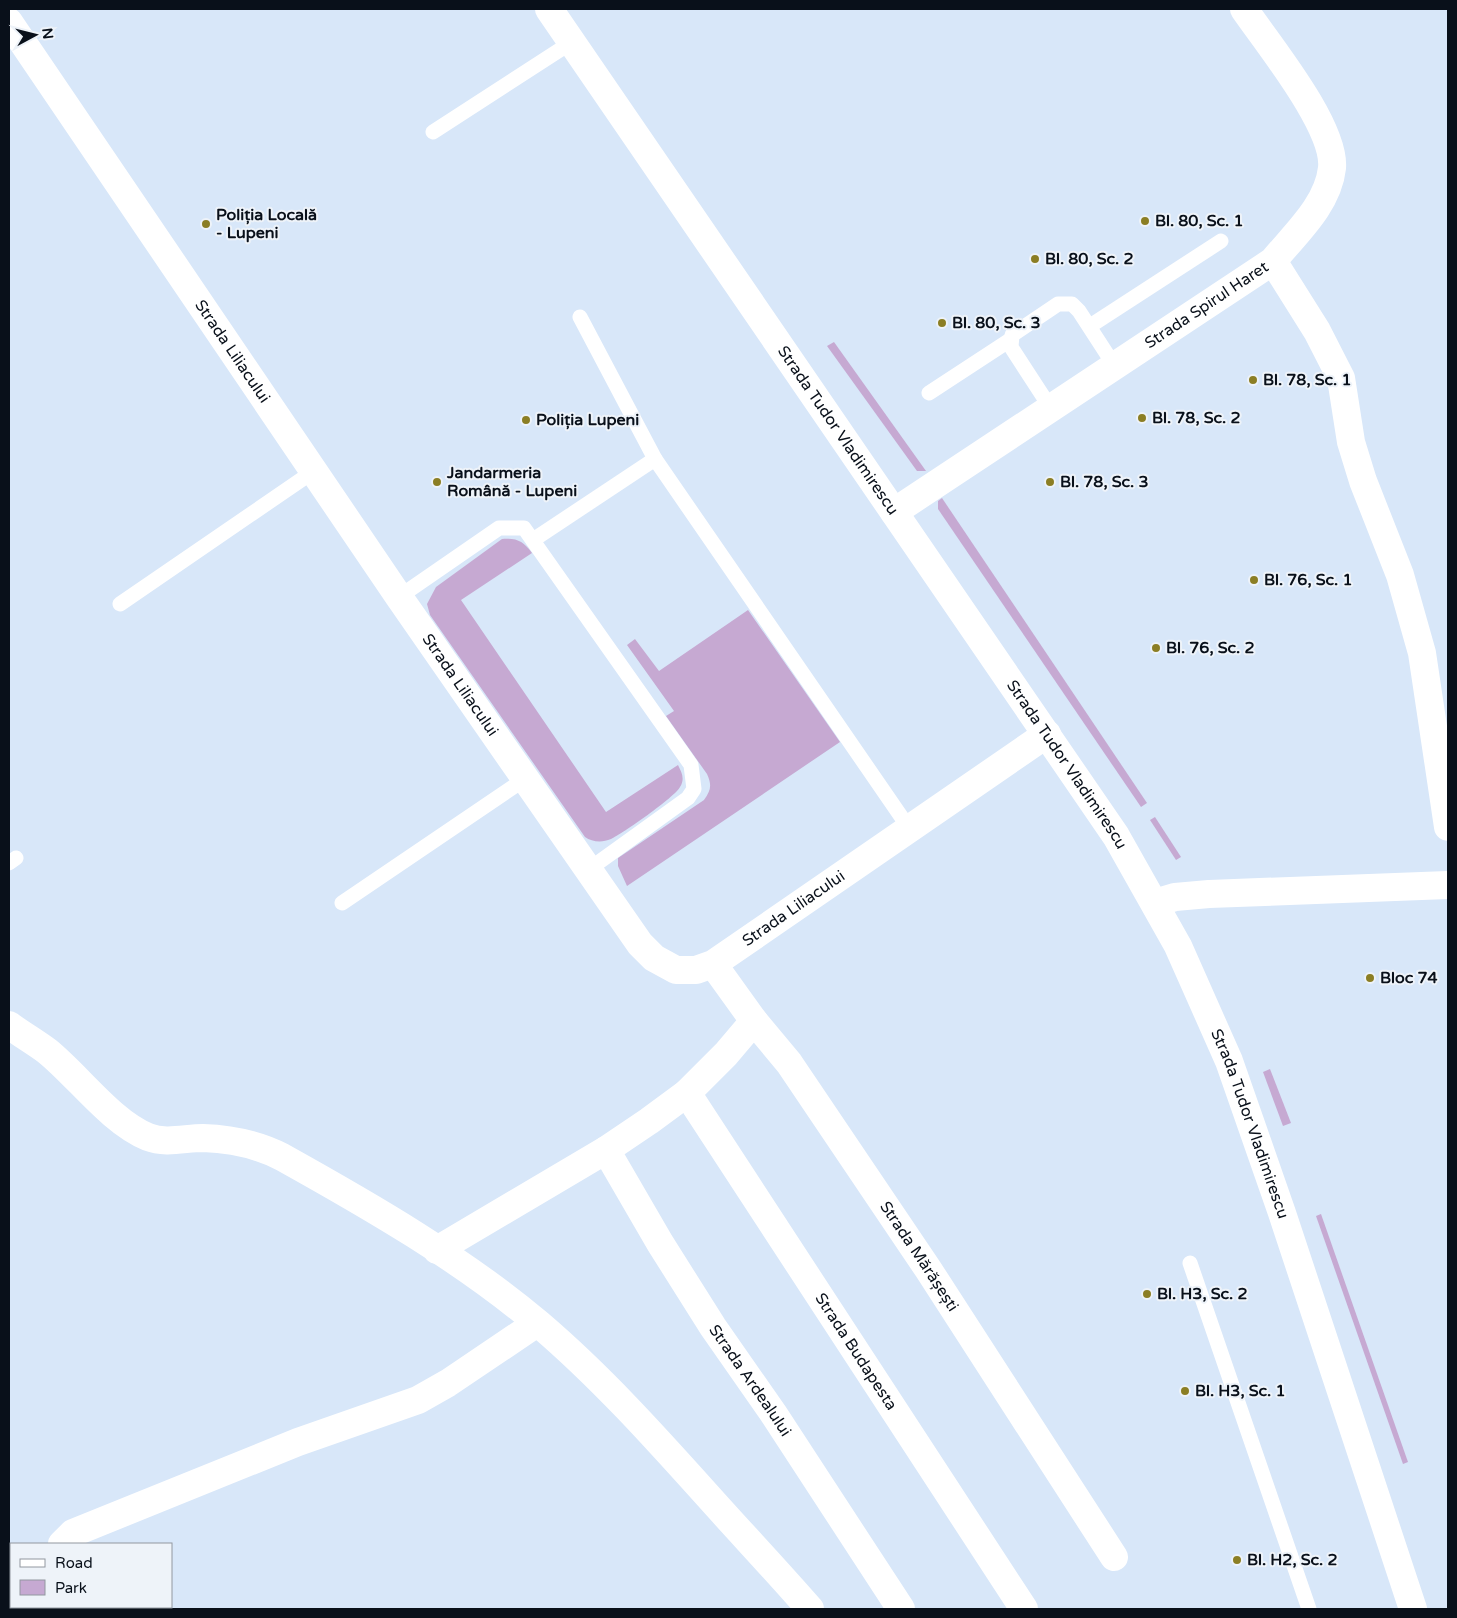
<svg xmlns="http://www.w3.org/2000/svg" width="1457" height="1618" font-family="'Varela Round',sans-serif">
<rect width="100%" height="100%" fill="#d8e7f9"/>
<g fill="#c6a9d2">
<path d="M 834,342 L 926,471 L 917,471 L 827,346 Z"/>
<path d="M 942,498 L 1147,803 L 1141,807 L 938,509 L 938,501 Z"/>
<path d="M 502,539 C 517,538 523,541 532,553 L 461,600 L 606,812 L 678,765 C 682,773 685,779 680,787 C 675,797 622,834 611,839 C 602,843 592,842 585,837 L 430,615 L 427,604 L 436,587 Z"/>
<path d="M 748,610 L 840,742 L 627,886 L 618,866 L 618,858 L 704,800 C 711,790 712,785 707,774 L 666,716 L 674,711 L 627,645 L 635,639 L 659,671 Z"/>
<path d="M 1155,817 L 1181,857 L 1176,860 L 1150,820 Z"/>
<path d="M 1270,1069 L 1291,1123 L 1283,1126 L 1263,1072 Z"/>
<path d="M 1321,1214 L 1408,1462 L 1403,1464 L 1316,1216 Z"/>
</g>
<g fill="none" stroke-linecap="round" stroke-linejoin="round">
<g stroke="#fff" stroke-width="15">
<path d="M 433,132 L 572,42"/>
<path d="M 580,317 L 655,459 L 909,828"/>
<path d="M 1090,326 L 1221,241"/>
<path d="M 929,393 L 1010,340"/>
<path d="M 1050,407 L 1011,347 L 1012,335 L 1058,304 L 1072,304 L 1079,311 L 1114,365"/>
<path d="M 533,540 L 655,459"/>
<path d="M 399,597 L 499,528 L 524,528 L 691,765 L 694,789 L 688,798 L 588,870"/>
<path d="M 120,604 L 314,471"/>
<path d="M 9,863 L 16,858"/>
<path d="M 342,903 L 525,779"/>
<path d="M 1190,1263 L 1309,1609"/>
</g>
<g stroke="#fff" stroke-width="28">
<path id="s1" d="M 9,22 L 399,597 L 640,944 L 654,958 L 676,970 L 696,970 L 713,964 L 1047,734"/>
<path d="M 1273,261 L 1317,331 L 1341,378 L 1351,442 L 1363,481 L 1400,575 L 1422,653 L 1448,827"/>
<path id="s2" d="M 894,512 L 1273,261 C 1295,234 1328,205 1332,168 C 1336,127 1268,44 1244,9"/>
<path d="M 1155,903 L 1175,897 L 1209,894 L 1448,885"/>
<path id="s3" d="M 713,964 L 754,1021 L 789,1063 L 928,1269 L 1114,1557"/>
<path d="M 9,1025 C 21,1034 35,1042 47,1051 C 78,1076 111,1122 148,1137 C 166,1144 185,1138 203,1138 C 231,1139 257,1144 282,1157 C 370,1206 462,1259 539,1324 C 600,1376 654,1436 707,1495 C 741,1533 776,1570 810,1609"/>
<path id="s4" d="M 687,1093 L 1024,1609"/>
<path id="s5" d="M 606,1150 L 660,1243 L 713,1327 L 773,1413 L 901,1609"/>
<path d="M 437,1250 L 606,1150 L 649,1121 L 687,1093 L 726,1054 L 754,1021"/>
<path d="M 62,1544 L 73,1533 L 298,1442 L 418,1400 L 448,1383 L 537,1323"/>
</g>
<path stroke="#fff" stroke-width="28" id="s6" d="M 549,9 L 1116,836 L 1178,946 L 1229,1061 L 1282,1213 L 1413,1609"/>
</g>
<g fill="#8b7e24" stroke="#eef3f9" stroke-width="2">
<circle cx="1145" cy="221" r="5"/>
<circle cx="206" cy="224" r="5"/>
<circle cx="1035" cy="259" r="5"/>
<circle cx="942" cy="323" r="5"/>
<circle cx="1253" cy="380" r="5"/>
<circle cx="1142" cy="418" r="5"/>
<circle cx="526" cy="420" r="5"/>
<circle cx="437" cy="482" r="5"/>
<circle cx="1050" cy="482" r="5"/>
<circle cx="1254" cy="580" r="5"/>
<circle cx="1156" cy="648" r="5"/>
<circle cx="1370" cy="978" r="5"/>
<circle cx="1147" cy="1294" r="5"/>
<circle cx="1185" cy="1391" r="5"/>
<circle cx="1237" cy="1560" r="5"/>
</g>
<g text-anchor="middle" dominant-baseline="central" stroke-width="4" stroke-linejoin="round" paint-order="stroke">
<g font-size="16" font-weight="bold" fill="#09101a" stroke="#eef3f9" text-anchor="start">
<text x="216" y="215">Poliția Locală<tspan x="216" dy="18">- Lupeni</tspan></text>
<text x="1155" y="221">Bl. 80, Sc. 1</text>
<text x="1045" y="259">Bl. 80, Sc. 2</text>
<text x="952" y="323">Bl. 80, Sc. 3</text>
<text x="1263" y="380">Bl. 78, Sc. 1</text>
<text x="1152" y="418">Bl. 78, Sc. 2</text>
<text x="536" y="420">Poliția Lupeni</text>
<text x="447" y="473">Jandarmeria<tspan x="447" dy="18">Română - Lupeni</tspan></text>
<text x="1060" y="482">Bl. 78, Sc. 3</text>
<text x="1264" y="580">Bl. 76, Sc. 1</text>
<text x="1166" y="648">Bl. 76, Sc. 2</text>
<text x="1380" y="978">Bloc 74</text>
<text x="1157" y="1294">Bl. H3, Sc. 2</text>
<text x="1195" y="1391">Bl. H3, Sc. 1</text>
<text x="1247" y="1560">Bl. H2, Sc. 2</text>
</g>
<g font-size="16" fill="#09101a" stroke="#eef3f9">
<text stroke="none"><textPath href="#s2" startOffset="375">Strada Spirul Haret</textPath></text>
<text stroke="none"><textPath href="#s1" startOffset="398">Strada Liliacului</textPath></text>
<text stroke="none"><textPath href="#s6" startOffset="511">Strada Tudor Vladimirescu</textPath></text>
<text stroke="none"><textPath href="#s1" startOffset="802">Strada Liliacului</textPath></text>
<text stroke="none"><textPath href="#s6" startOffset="916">Strada Tudor Vladimirescu</textPath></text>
<text stroke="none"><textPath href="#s1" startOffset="1298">Strada Liliacului</textPath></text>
<text stroke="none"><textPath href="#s6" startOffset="1321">Strada Tudor Vladimirescu</textPath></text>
<text stroke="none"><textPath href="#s3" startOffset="358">Strada Mărășești</textPath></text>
<text stroke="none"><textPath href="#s4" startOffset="309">Strada Budapesta</textPath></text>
<text stroke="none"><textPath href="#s5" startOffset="272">Strada Ardealului</textPath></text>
</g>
</g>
<rect width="1457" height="1618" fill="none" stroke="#09101a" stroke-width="20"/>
<rect x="10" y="1543" width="162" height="65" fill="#eef3f9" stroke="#9298a0"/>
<rect x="20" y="1559" width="25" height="8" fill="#ffffff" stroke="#9298a0"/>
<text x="55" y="1568" font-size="15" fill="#09101a">Road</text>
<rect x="20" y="1580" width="25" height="15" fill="#c6a9d2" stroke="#9298a0"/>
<text x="55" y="1593" font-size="15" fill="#09101a">Park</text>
<g transform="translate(35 35) rotate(83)" stroke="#eef3f9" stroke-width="4" paint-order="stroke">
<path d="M0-4L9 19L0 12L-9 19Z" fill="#09101a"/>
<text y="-8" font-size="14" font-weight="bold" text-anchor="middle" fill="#09101a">N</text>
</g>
</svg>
